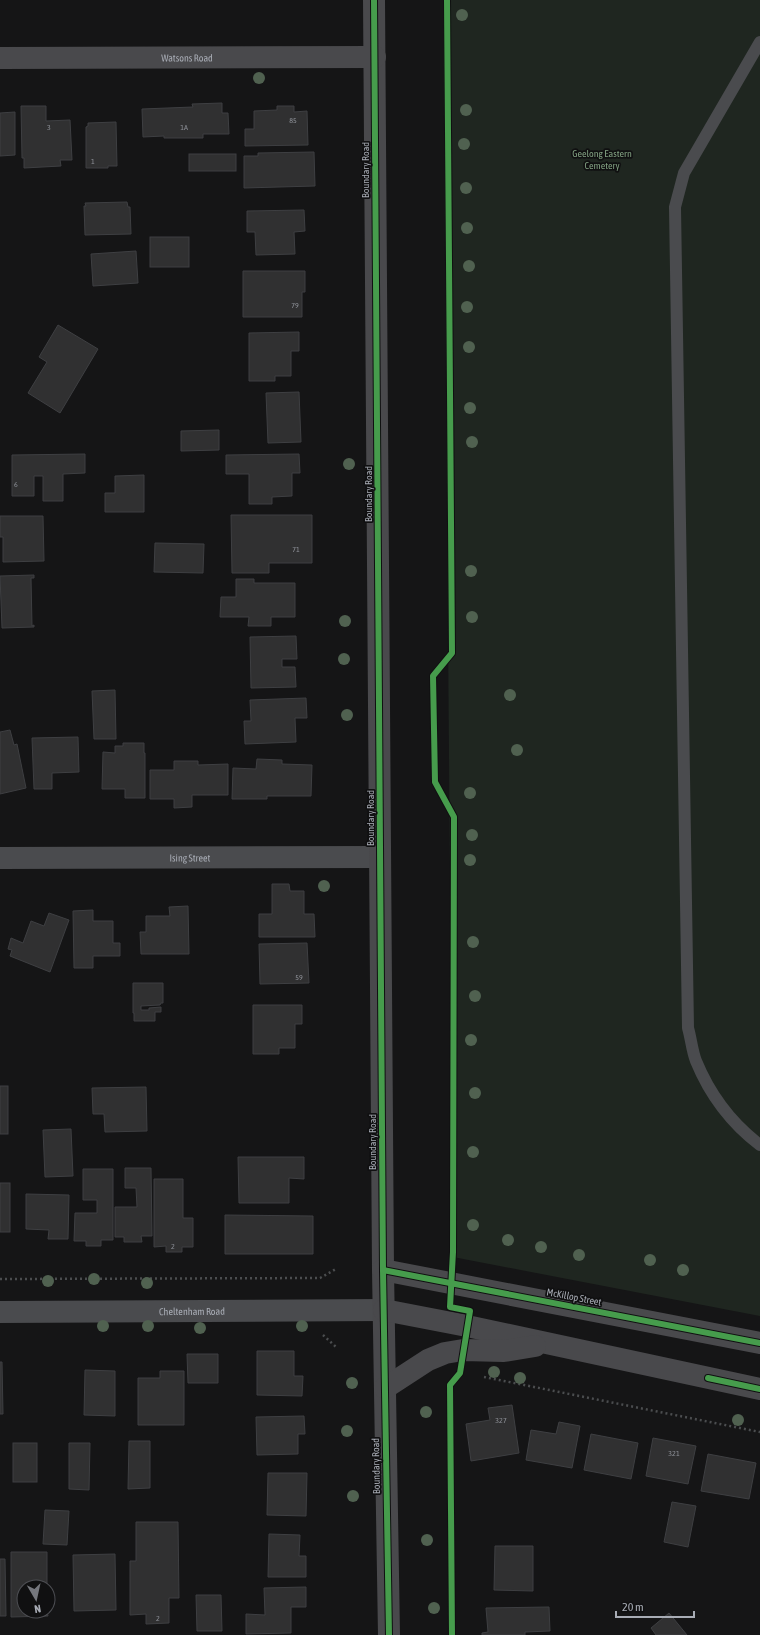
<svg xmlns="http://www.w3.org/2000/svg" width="760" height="1635" font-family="'Asap Condensed',sans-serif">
<rect width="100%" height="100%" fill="#151516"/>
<path fill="#1f2620" d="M 443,0 L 760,0 L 760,1316 L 453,1257 Z"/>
<g fill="#303031" stroke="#3e3f42">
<path d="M 222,103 L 222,113 L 228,113 L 229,134 L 203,134 L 203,138 L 164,138 L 164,136 L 143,137 L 142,109 L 193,107 L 192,104 Z"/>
<path d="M 21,106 L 46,106 L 46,121 L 70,120 L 72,160 L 60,160 L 61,166 L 24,168 L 24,158 L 22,158 Z"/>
<path d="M 277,106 L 294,106 L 294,112 L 307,111 L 308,145 L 245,146 L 245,129 L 254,129 L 254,111 L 277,110 Z"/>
<path d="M 15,112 L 15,155 L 0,156 L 0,113 Z"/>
<path d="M 116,122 L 117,166 L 108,166 L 108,168 L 86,168 L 86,127 L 88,126 L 88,123 Z"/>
<path d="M 314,152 L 315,186 L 244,188 L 244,156 L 258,156 L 258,153 Z"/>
<rect x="189" y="154" width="47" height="17"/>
<path d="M 127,202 L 128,207 L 130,207 L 131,234 L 85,235 L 84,206 L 86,206 L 85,203 Z"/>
<path d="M 304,210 L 305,231 L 294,232 L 295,254 L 256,255 L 255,232 L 247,232 L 247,211 Z"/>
<rect x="150" y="237" width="39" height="30"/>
<path d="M 136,251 L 138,283 L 93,286 L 91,254 Z"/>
<path d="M 243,271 L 305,271 L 305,292 L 302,292 L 302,317 L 243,317 Z"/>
<path d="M 58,325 L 98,349 L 60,413 L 28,393 L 47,362 L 39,357 Z"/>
<path d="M 299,332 L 299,351 L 291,351 L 291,376 L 275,376 L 275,381 L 249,381 L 249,333 Z"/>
<path d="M 299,392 L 301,442 L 268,443 L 266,393 Z"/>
<path d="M 219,430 L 219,450 L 181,451 L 181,431 Z"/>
<path d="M 85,454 L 85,473 L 63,474 L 63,501 L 43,501 L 43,476 L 34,476 L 34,496 L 12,496 L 12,455 Z"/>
<path d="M 299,454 L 300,473 L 292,473 L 292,496 L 272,497 L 272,504 L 249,504 L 249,474 L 226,474 L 226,455 Z"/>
<path d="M 144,475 L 144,512 L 105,512 L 105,493 L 115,493 L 115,476 Z"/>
<path d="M 231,515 L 312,515 L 312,563 L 269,563 L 269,573 L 232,573 Z"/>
<path d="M 0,516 L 43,516 L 44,561 L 3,562 L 3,537 L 0,537 Z"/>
<path d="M 155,543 L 204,544 L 203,573 L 154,572 Z"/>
<path d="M 34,575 L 34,578 L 31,578 L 32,626 L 34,625 L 34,627 L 2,628 L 0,576 Z"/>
<path d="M 236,579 L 254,579 L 254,583 L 295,583 L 295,617 L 271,617 L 271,626 L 248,626 L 249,617 L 220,617 L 221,597 L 236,597 Z"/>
<path d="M 296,636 L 297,659 L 282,659 L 282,667 L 295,667 L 296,687 L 251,688 L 250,637 Z"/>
<path d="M 115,690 L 116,739 L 94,739 L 92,691 Z"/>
<path d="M 306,698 L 307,718 L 295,718 L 296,742 L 245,744 L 244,721 L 251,721 L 250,700 Z"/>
<path d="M 10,730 L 14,745 L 17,744 L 26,788 L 0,794 L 0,732 Z"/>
<path d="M 78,737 L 79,772 L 52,773 L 52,789 L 34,789 L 32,738 Z"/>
<path d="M 123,743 L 144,743 L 144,753 L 145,753 L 145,798 L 125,798 L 125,789 L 102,789 L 103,752 L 115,753 L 115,746 L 123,746 Z"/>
<path d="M 257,759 L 282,760 L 282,764 L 312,765 L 311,796 L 267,796 L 267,799 L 232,799 L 233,768 L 256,769 Z"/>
<path d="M 174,761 L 198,761 L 198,765 L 228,764 L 228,795 L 192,795 L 192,807 L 174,808 L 174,799 L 150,799 L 150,770 L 174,770 Z"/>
<path d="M 272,884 L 289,884 L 290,891 L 304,891 L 304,914 L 314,914 L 315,937 L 259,937 L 259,914 L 272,914 Z"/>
<path d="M 188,906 L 189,954 L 141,954 L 140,932 L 146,932 L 146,916 L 170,916 L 169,907 Z"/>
<path d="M 93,910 L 93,921 L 113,921 L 113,943 L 120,943 L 120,956 L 93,956 L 93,968 L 74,968 L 73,911 Z"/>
<path d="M 49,913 L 69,920 L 50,972 L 10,956 L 12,950 L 8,949 L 11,938 L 23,943 L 31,921 L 44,926 Z"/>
<path d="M 307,943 L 309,983 L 260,984 L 259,944 Z"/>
<path d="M 133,983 L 163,983 L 163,1003 L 161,1003 L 160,1005 L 141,1006 L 141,1010 L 149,1010 L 149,1008 L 161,1007 L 161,1012 L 155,1012 L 155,1021 L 134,1021 L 134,1013 L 133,1013 Z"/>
<path d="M 253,1005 L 302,1005 L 302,1024 L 295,1024 L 295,1048 L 279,1048 L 279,1054 L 253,1054 Z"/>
<rect x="0" y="1086" width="8" height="48"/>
<path d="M 146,1087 L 147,1131 L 105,1132 L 104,1114 L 93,1114 L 92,1088 Z"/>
<path d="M 71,1129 L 73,1176 L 45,1177 L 43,1130 Z"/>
<path d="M 238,1157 L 304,1157 L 304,1179 L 289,1178 L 289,1203 L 239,1203 Z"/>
<path d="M 125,1168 L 151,1168 L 152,1236 L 141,1236 L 142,1242 L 124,1242 L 124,1237 L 115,1237 L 115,1207 L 137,1207 L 136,1188 L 125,1188 Z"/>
<path d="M 83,1169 L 113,1169 L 113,1240 L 101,1240 L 101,1246 L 86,1246 L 86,1241 L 74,1241 L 75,1213 L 97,1213 L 97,1200 L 83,1200 Z"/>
<path d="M 154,1179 L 183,1179 L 183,1218 L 193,1218 L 193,1247 L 182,1247 L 182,1252 L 166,1252 L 166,1246 L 154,1247 Z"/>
<rect x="0" y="1183" width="10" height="49"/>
<path d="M 26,1194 L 69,1195 L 68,1239 L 48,1239 L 49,1230 L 26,1229 Z"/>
<path d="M 225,1215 L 313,1216 L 313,1254 L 225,1254 Z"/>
<path d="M 257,1351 L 294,1351 L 294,1376 L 303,1376 L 302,1396 L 257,1395 Z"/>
<path d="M 187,1354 L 218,1354 L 218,1383 L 188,1383 Z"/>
<path d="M 0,1362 L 2,1362 L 3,1414 L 0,1414 Z"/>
<path d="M 85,1370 L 115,1371 L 115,1416 L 84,1415 Z"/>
<path d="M 160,1371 L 184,1371 L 184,1425 L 138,1425 L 138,1378 L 160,1378 Z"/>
<path d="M 512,1405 L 519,1453 L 471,1461 L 466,1424 L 490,1420 L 488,1408 Z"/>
<path d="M 304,1416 L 305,1434 L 298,1434 L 298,1454 L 257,1455 L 256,1417 Z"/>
<path d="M 559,1422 L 580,1426 L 572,1468 L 526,1460 L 531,1430 L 556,1434 Z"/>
<path d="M 591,1434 L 638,1443 L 631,1479 L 584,1470 Z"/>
<path d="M 653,1438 L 696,1446 L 688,1484 L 646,1476 Z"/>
<path d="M 129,1441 L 150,1441 L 150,1488 L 128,1489 Z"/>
<rect x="13" y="1443" width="24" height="39"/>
<path d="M 69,1443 L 90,1443 L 89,1490 L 69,1489 Z"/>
<path d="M 708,1454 L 756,1463 L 749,1499 L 701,1491 Z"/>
<path d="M 268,1473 L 307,1473 L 306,1516 L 267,1515 Z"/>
<path d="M 672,1502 L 696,1506 L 688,1547 L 664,1542 Z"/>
<path d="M 45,1510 L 69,1511 L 67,1545 L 43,1544 Z"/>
<path d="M 136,1522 L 178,1522 L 179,1598 L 169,1598 L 169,1623 L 146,1624 L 146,1614 L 130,1615 L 130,1561 L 136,1561 Z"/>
<path d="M 269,1534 L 300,1535 L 299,1556 L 306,1556 L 306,1577 L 268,1577 Z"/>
<path d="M 495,1546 L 533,1546 L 533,1591 L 494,1590 Z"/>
<path d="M 11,1552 L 47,1552 L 47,1587 L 24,1587 L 24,1611 L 47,1611 L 48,1616 L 11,1617 Z"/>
<path d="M 115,1554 L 116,1610 L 74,1611 L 73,1555 Z"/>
<path d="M 0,1559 L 5,1559 L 6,1616 L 0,1616 Z"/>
<path d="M 306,1587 L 306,1607 L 291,1607 L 291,1633 L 246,1634 L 246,1614 L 265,1615 L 264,1588 Z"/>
<path d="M 196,1595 L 221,1595 L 222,1631 L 197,1631 Z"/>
<path d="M 549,1607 L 550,1631 L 525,1632 L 525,1635 L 482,1635 L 482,1633 L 488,1632 L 486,1608 Z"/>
<path d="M 669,1613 L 687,1635 L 656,1635 L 651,1628 Z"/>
</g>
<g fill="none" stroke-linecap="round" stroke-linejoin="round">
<g stroke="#4b4d4f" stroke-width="2.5" stroke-dasharray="2 3" stroke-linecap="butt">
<path d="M 0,1279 L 320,1278 L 336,1269"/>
<path d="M 323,1335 L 336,1347"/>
<path d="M 484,1377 L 760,1432"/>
</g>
<path stroke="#4a4b4e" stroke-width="12" d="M 760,42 L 684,173 L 675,207 L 688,1028 C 691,1038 692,1051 696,1061 C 710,1095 731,1123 760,1145"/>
<g stroke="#4a4b4e" stroke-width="22">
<path id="s1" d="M 0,858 L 380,857"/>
<path id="s2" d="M 0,1312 L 384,1310"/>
</g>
<g stroke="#49494c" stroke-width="22">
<path d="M 374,0 L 383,1270 L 389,1635"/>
<path id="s3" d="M 0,58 L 375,57"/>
<path d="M 383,1270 L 760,1343"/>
<path d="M 384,1310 L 467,1326 L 760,1389"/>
<path d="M 385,1388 L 428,1360 L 445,1353 L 463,1350 L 504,1351 L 535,1346"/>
</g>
<defs>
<g id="cycleway">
<path d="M 374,0 L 383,1270 L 389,1635"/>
<path d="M 447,0 L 452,653 L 433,676 L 435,782 L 454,817 L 453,1252 L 450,1307 L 470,1311 L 460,1373 L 450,1385 L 452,1635"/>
<path d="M 383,1270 L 760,1343"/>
<path d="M 708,1378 L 760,1389"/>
</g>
</defs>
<use href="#cycleway" stroke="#101011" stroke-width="8"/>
<use href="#cycleway" stroke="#469c4c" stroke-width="6"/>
</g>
<g fill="#506150">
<circle cx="462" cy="15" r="6"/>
<circle cx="259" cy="78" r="6"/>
<circle cx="466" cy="110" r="6"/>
<circle cx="464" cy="144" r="6"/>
<circle cx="466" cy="188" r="6"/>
<circle cx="467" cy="228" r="6"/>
<circle cx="469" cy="266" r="6"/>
<circle cx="467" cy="307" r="6"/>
<circle cx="469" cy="347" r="6"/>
<circle cx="470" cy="408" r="6"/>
<circle cx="472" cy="442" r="6"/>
<circle cx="349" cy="464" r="6"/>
<circle cx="471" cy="571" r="6"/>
<circle cx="472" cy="617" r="6"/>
<circle cx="345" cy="621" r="6"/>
<circle cx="344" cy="659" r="6"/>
<circle cx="510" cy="695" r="6"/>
<circle cx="347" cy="715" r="6"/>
<circle cx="517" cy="750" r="6"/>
<circle cx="470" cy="793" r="6"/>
<circle cx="472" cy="835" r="6"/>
<circle cx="470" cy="860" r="6"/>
<circle cx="324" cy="886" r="6"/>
<circle cx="473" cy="942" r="6"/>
<circle cx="475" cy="996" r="6"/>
<circle cx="471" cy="1040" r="6"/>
<circle cx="475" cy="1093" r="6"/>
<circle cx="473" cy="1152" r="6"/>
<circle cx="473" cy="1225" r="6"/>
<circle cx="508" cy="1240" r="6"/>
<circle cx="541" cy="1247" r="6"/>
<circle cx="579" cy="1255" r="6"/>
<circle cx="650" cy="1260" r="6"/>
<circle cx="683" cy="1270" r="6"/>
<circle cx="94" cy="1279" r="6"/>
<circle cx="48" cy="1281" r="6"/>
<circle cx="147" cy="1283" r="6"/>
<circle cx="103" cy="1326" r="6"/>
<circle cx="148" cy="1326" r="6"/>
<circle cx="302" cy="1326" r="6"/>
<circle cx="200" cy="1328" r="6"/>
<circle cx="494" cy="1372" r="6"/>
<circle cx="520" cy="1378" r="6"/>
<circle cx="352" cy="1383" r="6"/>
<circle cx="426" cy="1412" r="6"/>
<circle cx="738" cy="1420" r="6"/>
<circle cx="347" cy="1431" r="6"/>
<circle cx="353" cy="1496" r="6"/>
<circle cx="427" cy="1540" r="6"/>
<circle cx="434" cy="1608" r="6"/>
</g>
<g text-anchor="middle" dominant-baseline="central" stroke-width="3.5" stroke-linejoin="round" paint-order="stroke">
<g font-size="8" fill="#8a8d94">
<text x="293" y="120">85</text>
<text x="49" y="127">3</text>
<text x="184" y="127">1A</text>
<text x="93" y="161">1</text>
<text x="295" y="305">79</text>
<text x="16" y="484">6</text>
<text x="296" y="549">71</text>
<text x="299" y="977">59</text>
<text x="173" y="1246">2</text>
<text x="501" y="1420">327</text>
<text x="674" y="1453">321</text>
<text x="158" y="1618">2</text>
</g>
<g font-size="10" fill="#a8acb5" stroke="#101011">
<text stroke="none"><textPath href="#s3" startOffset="187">Watsons Road</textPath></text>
<text transform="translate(365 170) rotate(-90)">Boundary Road</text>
<text transform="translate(368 494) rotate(-90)">Boundary Road</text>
<text transform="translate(370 818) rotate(-90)">Boundary Road</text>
<text stroke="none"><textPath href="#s1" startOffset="190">Ising Street</textPath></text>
<text transform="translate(372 1142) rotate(-90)">Boundary Road</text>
<text transform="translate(574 1297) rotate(11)">McKillop Street</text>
<text stroke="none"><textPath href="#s2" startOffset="192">Cheltenham Road</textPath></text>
<text transform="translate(376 1466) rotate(-91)">Boundary Road</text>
</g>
<g font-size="10" fill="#809f80" stroke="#101011">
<text x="602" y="153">Geelong Eastern<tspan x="602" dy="12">Cemetery</tspan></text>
</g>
</g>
<g transform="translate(36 1599) rotate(171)"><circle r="19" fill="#101011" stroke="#4d4e53"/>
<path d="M0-3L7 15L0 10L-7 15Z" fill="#75777d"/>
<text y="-6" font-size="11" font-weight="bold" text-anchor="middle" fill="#a8acb5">N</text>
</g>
<path d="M616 1611v6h78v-6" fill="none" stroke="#a8acb5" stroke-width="2"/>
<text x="622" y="1611" font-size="12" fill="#a8acb5" stroke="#101011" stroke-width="3" paint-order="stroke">20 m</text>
</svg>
